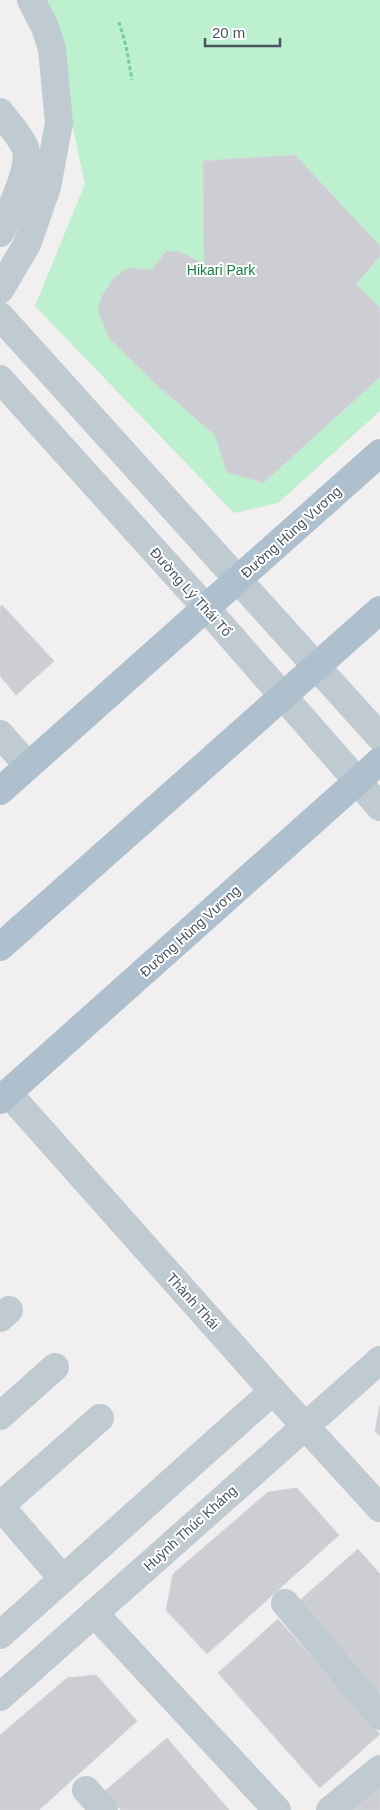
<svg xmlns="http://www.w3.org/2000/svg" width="380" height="1810" font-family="Helvetica,sans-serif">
<rect width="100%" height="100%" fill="#f1efef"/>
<path fill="#bdf0ce" d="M 29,0 L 380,0 L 380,411 L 278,503 L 234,513 L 35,306 L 85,184 L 51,27 Z"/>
<g fill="#ccced4" stroke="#d3d5db">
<path d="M 295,155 L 380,246 L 380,256 L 356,284 L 380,308 L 380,377 L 263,483 L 227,472 L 215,435 L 157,385 L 109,338 L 98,311 L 101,298 L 113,279 L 128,268 L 152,270 L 166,251 L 180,252 L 204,264 L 203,161 Z"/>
<path d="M 2,605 L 54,661 L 16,695 L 0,676 L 0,607 Z"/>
<path d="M 380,1406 L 380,1436 L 375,1431 Z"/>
<path d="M 297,1488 L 339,1535 L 207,1654 L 166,1610 L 173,1574 L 268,1492 Z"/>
<path d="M 358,1549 L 380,1574 L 380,1694 L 298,1602 Z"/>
<path d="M 278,1619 L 380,1734 L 320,1788 L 218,1673 Z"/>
<path d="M 96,1675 L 137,1721 L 39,1810 L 0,1810 L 0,1735 L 67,1678 Z"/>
<path d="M 167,1738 L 229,1810 L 121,1810 L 105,1791 Z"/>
<path d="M 380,1780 L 380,1810 L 346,1810 Z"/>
</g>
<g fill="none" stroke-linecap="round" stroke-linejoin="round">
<path stroke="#74ce9e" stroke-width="3" stroke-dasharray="4 2.5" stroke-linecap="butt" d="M 119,22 L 126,46 L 132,80"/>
<g stroke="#bfcad1" stroke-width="28">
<path d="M 0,112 C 7,122 24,140 26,151 C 30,169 8,216 0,233"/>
<path d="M 0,290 L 27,244 L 47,187 L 59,123 L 52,49 L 45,27 L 31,0"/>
<path d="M 0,316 L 380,737"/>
<path d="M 0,379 L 206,608 L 380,807"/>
<path d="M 0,734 L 28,766"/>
<path d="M 8,1093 L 273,1391 L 380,1508"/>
<path d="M 0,1318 L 9,1310"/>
<path d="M 0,1416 L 55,1367"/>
<path d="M 0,1506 L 100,1418"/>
<path d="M 0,1506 L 63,1579"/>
<path d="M 285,1603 L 380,1716"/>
<path d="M 94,1613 L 277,1810"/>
<path d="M 0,1635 L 273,1391"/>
<path d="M 0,1697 L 380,1360"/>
<path d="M 86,1790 L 104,1810"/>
<path d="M 330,1810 L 380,1769"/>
</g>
<g stroke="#aec0ce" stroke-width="28">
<path d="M 0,791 L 380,453"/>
<path d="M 0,947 L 380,610"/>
<path d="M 0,1100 L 380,761"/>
</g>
</g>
<g text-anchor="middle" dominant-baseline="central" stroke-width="4" stroke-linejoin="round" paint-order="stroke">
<g font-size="14" fill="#168047" stroke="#fff">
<text x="221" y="270">Hikari Park</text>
</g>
<g font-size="14" fill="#47535d" stroke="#fff">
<text transform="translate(291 532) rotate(-42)">Đường Hùng Vương</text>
<text transform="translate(191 592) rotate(48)">Đường Lý Thái Tổ</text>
<text transform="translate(190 931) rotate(-42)">Đường Hùng Vương</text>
<text transform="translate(193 1301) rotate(48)">Thành Thái</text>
<text transform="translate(190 1528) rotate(-42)">Huỳnh Thúc Kháng</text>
</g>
</g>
<path d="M205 38v8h75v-8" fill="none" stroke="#47535d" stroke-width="2.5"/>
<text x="212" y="38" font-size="15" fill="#47535d" stroke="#ffffff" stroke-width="4" paint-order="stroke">20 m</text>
</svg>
